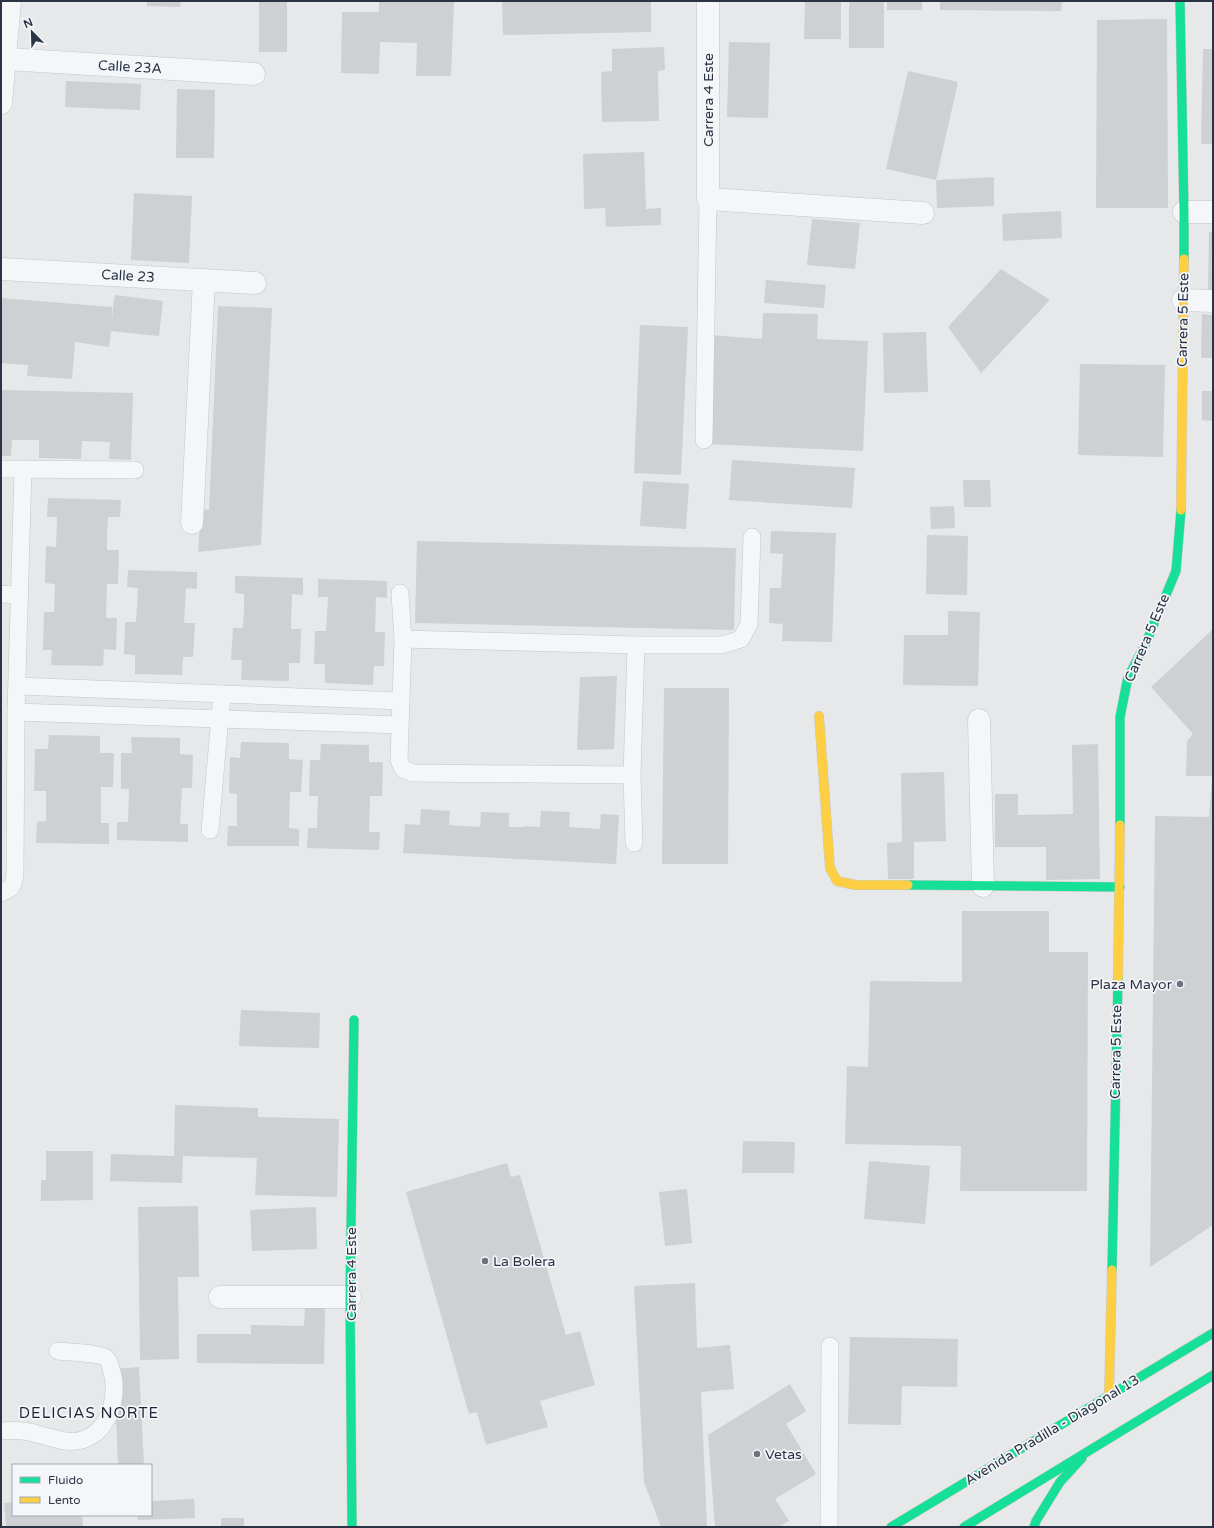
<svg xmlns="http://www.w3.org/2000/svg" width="1214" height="1528" font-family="'Varela Round',sans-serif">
<rect width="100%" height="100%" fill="#e6e8ea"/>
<g fill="#ced0d3">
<path d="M 147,1 L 181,1 L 180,7 L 147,6 Z"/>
<rect x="259" y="1" width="28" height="51"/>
<path d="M 379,1 L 454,1 L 451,76 L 416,76 L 417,43 L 380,42 L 379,74 L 341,73 L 342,12 L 379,12 Z"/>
<path d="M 502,1 L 651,1 L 651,32 L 503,35 Z"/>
<path d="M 805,1 L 841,1 L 841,39 L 804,39 Z"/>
<rect x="849" y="1" width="35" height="47"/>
<rect x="887" y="1" width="35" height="9"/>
<path d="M 940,1 L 1062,1 L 1061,11 L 940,10 Z"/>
<path d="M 1167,19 L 1168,208 L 1096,208 L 1097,20 Z"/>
<path d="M 729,42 L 770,43 L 768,118 L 727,117 Z"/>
<path d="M 664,47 L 665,70 L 658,71 L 659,121 L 602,122 L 601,72 L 612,71 L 612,49 Z"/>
<path d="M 1203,49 L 1213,49 L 1213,144 L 1201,144 Z"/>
<path d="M 908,71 L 958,82 L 936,180 L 994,177 L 994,206 L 937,208 L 936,180 L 886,169 Z"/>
<path d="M 66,81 L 141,84 L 140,110 L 65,107 Z"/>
<path d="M 177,89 L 215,90 L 214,158 L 176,158 Z"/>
<path d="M 644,152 L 646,209 L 661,208 L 661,225 L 606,227 L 605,208 L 584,209 L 583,154 Z"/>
<path d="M 134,193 L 192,196 L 189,263 L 131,260 Z"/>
<path d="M 1061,211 L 1062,238 L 1003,241 L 1002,214 Z"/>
<path d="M 812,219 L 860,223 L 855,269 L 807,265 Z"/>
<path d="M 1209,232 L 1213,232 L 1213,290 L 1208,290 Z"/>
<path d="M 1001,269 L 1050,300 L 981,373 L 948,327 Z"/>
<path d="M 766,280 L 826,285 L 824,308 L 764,303 Z"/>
<path d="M 115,295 L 163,301 L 159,336 L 111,331 L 109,347 L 75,342 L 72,379 L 27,376 L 28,365 L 1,363 L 1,298 L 112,307 L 112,320 L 113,307 Z"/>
<path d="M 218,306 L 272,308 L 261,545 L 198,552 L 201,509 L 209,510 Z"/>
<path d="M 763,313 L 818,314 L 817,339 L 868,341 L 863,451 L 706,444 L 711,335 L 762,339 Z"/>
<path d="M 1202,314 L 1213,315 L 1213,358 L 1201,358 Z"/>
<path d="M 640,325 L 688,327 L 681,475 L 634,473 Z"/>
<path d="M 926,332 L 928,392 L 884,393 L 883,333 Z"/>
<path d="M 1080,364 L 1165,365 L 1163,457 L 1078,455 Z"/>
<path d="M 1,390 L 133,393 L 131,460 L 109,459 L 110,442 L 82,441 L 81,459 L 39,458 L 39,440 L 12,440 L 11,456 L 1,456 Z"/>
<path d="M 1202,391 L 1213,391 L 1213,421 L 1202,420 Z"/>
<path d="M 732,460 L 855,468 L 852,508 L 729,500 Z"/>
<path d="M 963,480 L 990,480 L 991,507 L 964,507 Z"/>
<path d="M 643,481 L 689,484 L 686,529 L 640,526 Z"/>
<path d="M 48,498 L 121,500 L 120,517 L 108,517 L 107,534 L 107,550 L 119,550 L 118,584 L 107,584 L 106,618 L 117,618 L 116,650 L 104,649 L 103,666 L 51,665 L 52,650 L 43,650 L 44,612 L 54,612 L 55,584 L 45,583 L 46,546 L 56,547 L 57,517 L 47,517 Z"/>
<path d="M 954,506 L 955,528 L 931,529 L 930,507 Z"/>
<path d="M 771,531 L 836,533 L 832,642 L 782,641 L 783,624 L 769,623 L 770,588 L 781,588 L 783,554 L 770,553 Z"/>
<path d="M 927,535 L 968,536 L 967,595 L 926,594 Z"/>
<path d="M 417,541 L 736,548 L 734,630 L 415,623 Z"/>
<path d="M 128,570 L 197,572 L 197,589 L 186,588 L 184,623 L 195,623 L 193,657 L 183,657 L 182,675 L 135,674 L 135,655 L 124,654 L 125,622 L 136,622 L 137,607 L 138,588 L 127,587 Z"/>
<path d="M 235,576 L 303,578 L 303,595 L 292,594 L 291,629 L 301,629 L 300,663 L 289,663 L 289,681 L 241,680 L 242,660 L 231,660 L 233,628 L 243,628 L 244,611 L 244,594 L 235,593 Z"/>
<path d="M 318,579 L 387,581 L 387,598 L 376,597 L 375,632 L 385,632 L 384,666 L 374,666 L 373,685 L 325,683 L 325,664 L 314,664 L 315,631 L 326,631 L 328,597 L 318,597 Z"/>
<path d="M 948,611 L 980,612 L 978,686 L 903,685 L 904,635 L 948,635 Z"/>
<path d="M 1213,629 L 1213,776 L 1186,776 L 1187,741 L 1193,734 L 1151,687 Z"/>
<path d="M 617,676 L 614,749 L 577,750 L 580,677 Z"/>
<path d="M 664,688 L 729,688 L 728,864 L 662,864 Z"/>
<path d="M 49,735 L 100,736 L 100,753 L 114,753 L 113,787 L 101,787 L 101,823 L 109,823 L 109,844 L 36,843 L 37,822 L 46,821 L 46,791 L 34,791 L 35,749 L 48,749 Z"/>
<path d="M 131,737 L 180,738 L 180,754 L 193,755 L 192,788 L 182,788 L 180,824 L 188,824 L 188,842 L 117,840 L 117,822 L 128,822 L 129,789 L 121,789 L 121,753 L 132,753 Z"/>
<path d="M 241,742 L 289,743 L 289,759 L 303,760 L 301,792 L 290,792 L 289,828 L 299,829 L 299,846 L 227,846 L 228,826 L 237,826 L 237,794 L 229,793 L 230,757 L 240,758 Z"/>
<path d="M 321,744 L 369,745 L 369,762 L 383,762 L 382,796 L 370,796 L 369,832 L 380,832 L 379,850 L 307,848 L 308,828 L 317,828 L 318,796 L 309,796 L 310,760 L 320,760 Z"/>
<path d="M 1098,744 L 1100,879 L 1046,880 L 1046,847 L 995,847 L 995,794 L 1018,794 L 1018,815 L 1073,814 L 1072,745 Z"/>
<path d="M 944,772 L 946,841 L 914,842 L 914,879 L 888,879 L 887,843 L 902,842 L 901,773 Z"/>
<path d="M 1212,779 L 1213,779 L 1213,1225 L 1150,1267 L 1155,816 L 1209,817 Z"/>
<path d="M 421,809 L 450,811 L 449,825 L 480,827 L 481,812 L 509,813 L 509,827 L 524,827 L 524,826 L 540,827 L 541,811 L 570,812 L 569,827 L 585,828 L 600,829 L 601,814 L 619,815 L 616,864 L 403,853 L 405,824 L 420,825 Z"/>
<path d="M 962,911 L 1049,911 L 1049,952 L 1088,952 L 1087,1191 L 960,1191 L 961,1146 L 845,1144 L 847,1066 L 868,1067 L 870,981 L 962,982 Z"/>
<path d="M 241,1010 L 320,1013 L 319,1048 L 239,1046 Z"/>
<path d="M 175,1105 L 258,1108 L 258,1117 L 339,1119 L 337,1197 L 255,1195 L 257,1158 L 183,1156 L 182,1183 L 110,1181 L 111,1154 L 174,1156 Z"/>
<path d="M 743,1141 L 795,1142 L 794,1173 L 742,1173 Z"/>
<path d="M 46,1151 L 93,1151 L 93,1200 L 41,1201 L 41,1180 L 46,1180 Z"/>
<path d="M 869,1161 L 930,1166 L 925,1224 L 864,1219 Z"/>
<path d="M 507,1163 L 511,1177 L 520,1175 L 566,1335 L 580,1331 L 595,1385 L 540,1401 L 548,1427 L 486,1445 L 477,1412 L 469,1414 L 406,1192 Z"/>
<path d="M 687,1189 L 692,1243 L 665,1246 L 659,1192 Z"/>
<path d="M 198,1206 L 199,1277 L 178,1277 L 179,1359 L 140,1360 L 138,1207 Z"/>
<path d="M 316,1207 L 317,1249 L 252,1251 L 250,1210 Z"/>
<path d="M 695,1283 L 697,1348 L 730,1345 L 734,1389 L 701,1392 L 707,1527 L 661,1527 L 644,1482 L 634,1286 Z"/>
<path d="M 305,1307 L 325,1308 L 324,1364 L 197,1363 L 197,1334 L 251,1334 L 251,1325 L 304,1326 Z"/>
<path d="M 850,1337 L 958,1339 L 957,1387 L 902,1386 L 901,1425 L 848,1424 Z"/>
<path d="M 139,1367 L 144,1465 L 118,1465 L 114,1369 Z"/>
<path d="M 790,1384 L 806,1411 L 786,1424 L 816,1474 L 775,1499 L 789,1521 L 779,1527 L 715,1527 L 708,1435 Z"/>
<path d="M 194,1499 L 195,1518 L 138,1520 L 137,1515 L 151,1515 L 151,1501 Z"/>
<path d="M 13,1502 L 13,1515 L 82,1515 L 83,1527 L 6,1527 L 4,1503 Z"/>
<rect x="221" y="1518" width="23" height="9"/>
</g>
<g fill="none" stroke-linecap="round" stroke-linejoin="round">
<defs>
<g id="lane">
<path d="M 704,440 L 708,199"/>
<path d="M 1,469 L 135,470"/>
<path d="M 400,593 L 403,639 L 399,760 L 403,769 L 413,773 L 632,775"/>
<path d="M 1,594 L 20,595"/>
<path d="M 403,639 L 636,645 L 722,645 L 741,639 L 749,624 L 752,537"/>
<path d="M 18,686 L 401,701"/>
<path d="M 16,712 L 400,725"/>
<path d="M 210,830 L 222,694"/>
<path d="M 634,843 L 632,775 L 636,645"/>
<path d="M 1,893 C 14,888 14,885 15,872 L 16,712 L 23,470"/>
<path d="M 1,1431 C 13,1430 26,1430 37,1434 C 54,1438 71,1446 87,1438 C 111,1428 119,1392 111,1369 C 110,1365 109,1360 106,1358 C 100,1353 67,1352 58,1351"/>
<path d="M 829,1527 L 830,1346"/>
</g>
<g id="street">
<path d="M 708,1 L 708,199 L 923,213"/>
<path d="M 6,59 L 254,74"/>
<path d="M 1,103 L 10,1"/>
<path d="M 1184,212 L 1213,212"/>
<path d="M 1,269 L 255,283"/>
<path d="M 1183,300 L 1213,301"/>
<path d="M 192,523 L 204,280"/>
<path d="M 979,720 L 983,886"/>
<path d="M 220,1297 L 350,1297"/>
</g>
<g id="fast">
<path d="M 1180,1 L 1184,212 L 1184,259"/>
<path d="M 1120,825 L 1120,717 L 1128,677 L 1145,645 L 1176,571 L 1181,510"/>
<path d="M 908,885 L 1120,887"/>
<path d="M 1112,1270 L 1118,978"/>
<path d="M 352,1527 L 350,1297 L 354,1020"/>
<path d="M 891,1527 L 1213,1333"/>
<path d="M 964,1527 L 1213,1375"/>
<path d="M 1034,1527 L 1036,1521 L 1060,1482 L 1082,1458"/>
</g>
<g id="slow">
<path d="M 1181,510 L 1184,259"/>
<path d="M 819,716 L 830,868 L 837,881 L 855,885 L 908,885"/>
<path d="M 1118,978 L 1120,825"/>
<path d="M 1109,1395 L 1112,1270"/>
</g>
</defs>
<use href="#lane" stroke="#c4c6c8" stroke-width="18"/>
<use href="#street" stroke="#c4c6c8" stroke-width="23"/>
<use href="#fast" stroke="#c4c6c8" stroke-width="10"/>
<use href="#slow" stroke="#c4c6c8" stroke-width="10"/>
<use href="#lane" stroke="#f5f6f7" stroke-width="17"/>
<use href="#street" stroke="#f5f6f7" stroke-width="22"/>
<use href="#fast" stroke="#16e098" stroke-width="9"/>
<use href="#slow" stroke="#ffcf43" stroke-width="9"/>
</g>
<g fill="#6c737f" stroke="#f4f6f9" stroke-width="1.5">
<circle cx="1180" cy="984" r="4"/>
<circle cx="485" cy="1261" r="4"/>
<circle cx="757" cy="1454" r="4"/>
</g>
<g text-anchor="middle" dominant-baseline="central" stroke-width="3.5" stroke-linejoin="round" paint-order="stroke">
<g font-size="14" fill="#2b3445" stroke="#f4f6f9">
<text transform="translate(130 67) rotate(3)">Calle 23A</text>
<text transform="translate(708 100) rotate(-90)">Carrera 4 Este</text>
<text transform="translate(128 276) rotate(3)">Calle 23</text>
<text transform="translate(1183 320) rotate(-89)">Carrera 5 Este</text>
<text transform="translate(1147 638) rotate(-67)">Carrera 5 Este</text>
<text transform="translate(1116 1052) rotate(-89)">Carrera 5 Este</text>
<text transform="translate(351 1274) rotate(-90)">Carrera 4 Este</text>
<text transform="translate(1052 1430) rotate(-31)">Avenida Pradilla - Diagonal 13</text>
</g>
<g font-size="14" fill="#2b3445" stroke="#f4f6f9" text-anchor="start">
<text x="1172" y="984" text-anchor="end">Plaza Mayor</text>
<text x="493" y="1261">La Bolera</text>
<text x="765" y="1454">Vetas</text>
</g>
<g font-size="15" letter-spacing="1" fill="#1d2536" stroke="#f4f6f9">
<text x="89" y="1413">DELICIAS NORTE</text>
</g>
</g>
<rect width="1214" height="1528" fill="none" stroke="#2b3445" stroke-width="4"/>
<rect x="12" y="1464" width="140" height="52" fill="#f4f6f9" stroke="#a4a8b1"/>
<rect x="20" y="1477" width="20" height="6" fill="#16e098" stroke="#a4a8b1"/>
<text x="48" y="1484" font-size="12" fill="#2b3445">Fluido</text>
<rect x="20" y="1497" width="20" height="6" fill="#ffcf43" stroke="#a4a8b1"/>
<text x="48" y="1504" font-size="12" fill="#2b3445">Lento</text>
<g transform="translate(32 32) rotate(337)" stroke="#f4f6f9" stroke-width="3" paint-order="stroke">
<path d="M0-3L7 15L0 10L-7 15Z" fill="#2b3445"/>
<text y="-6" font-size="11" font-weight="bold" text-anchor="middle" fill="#2b3445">N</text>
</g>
</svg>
